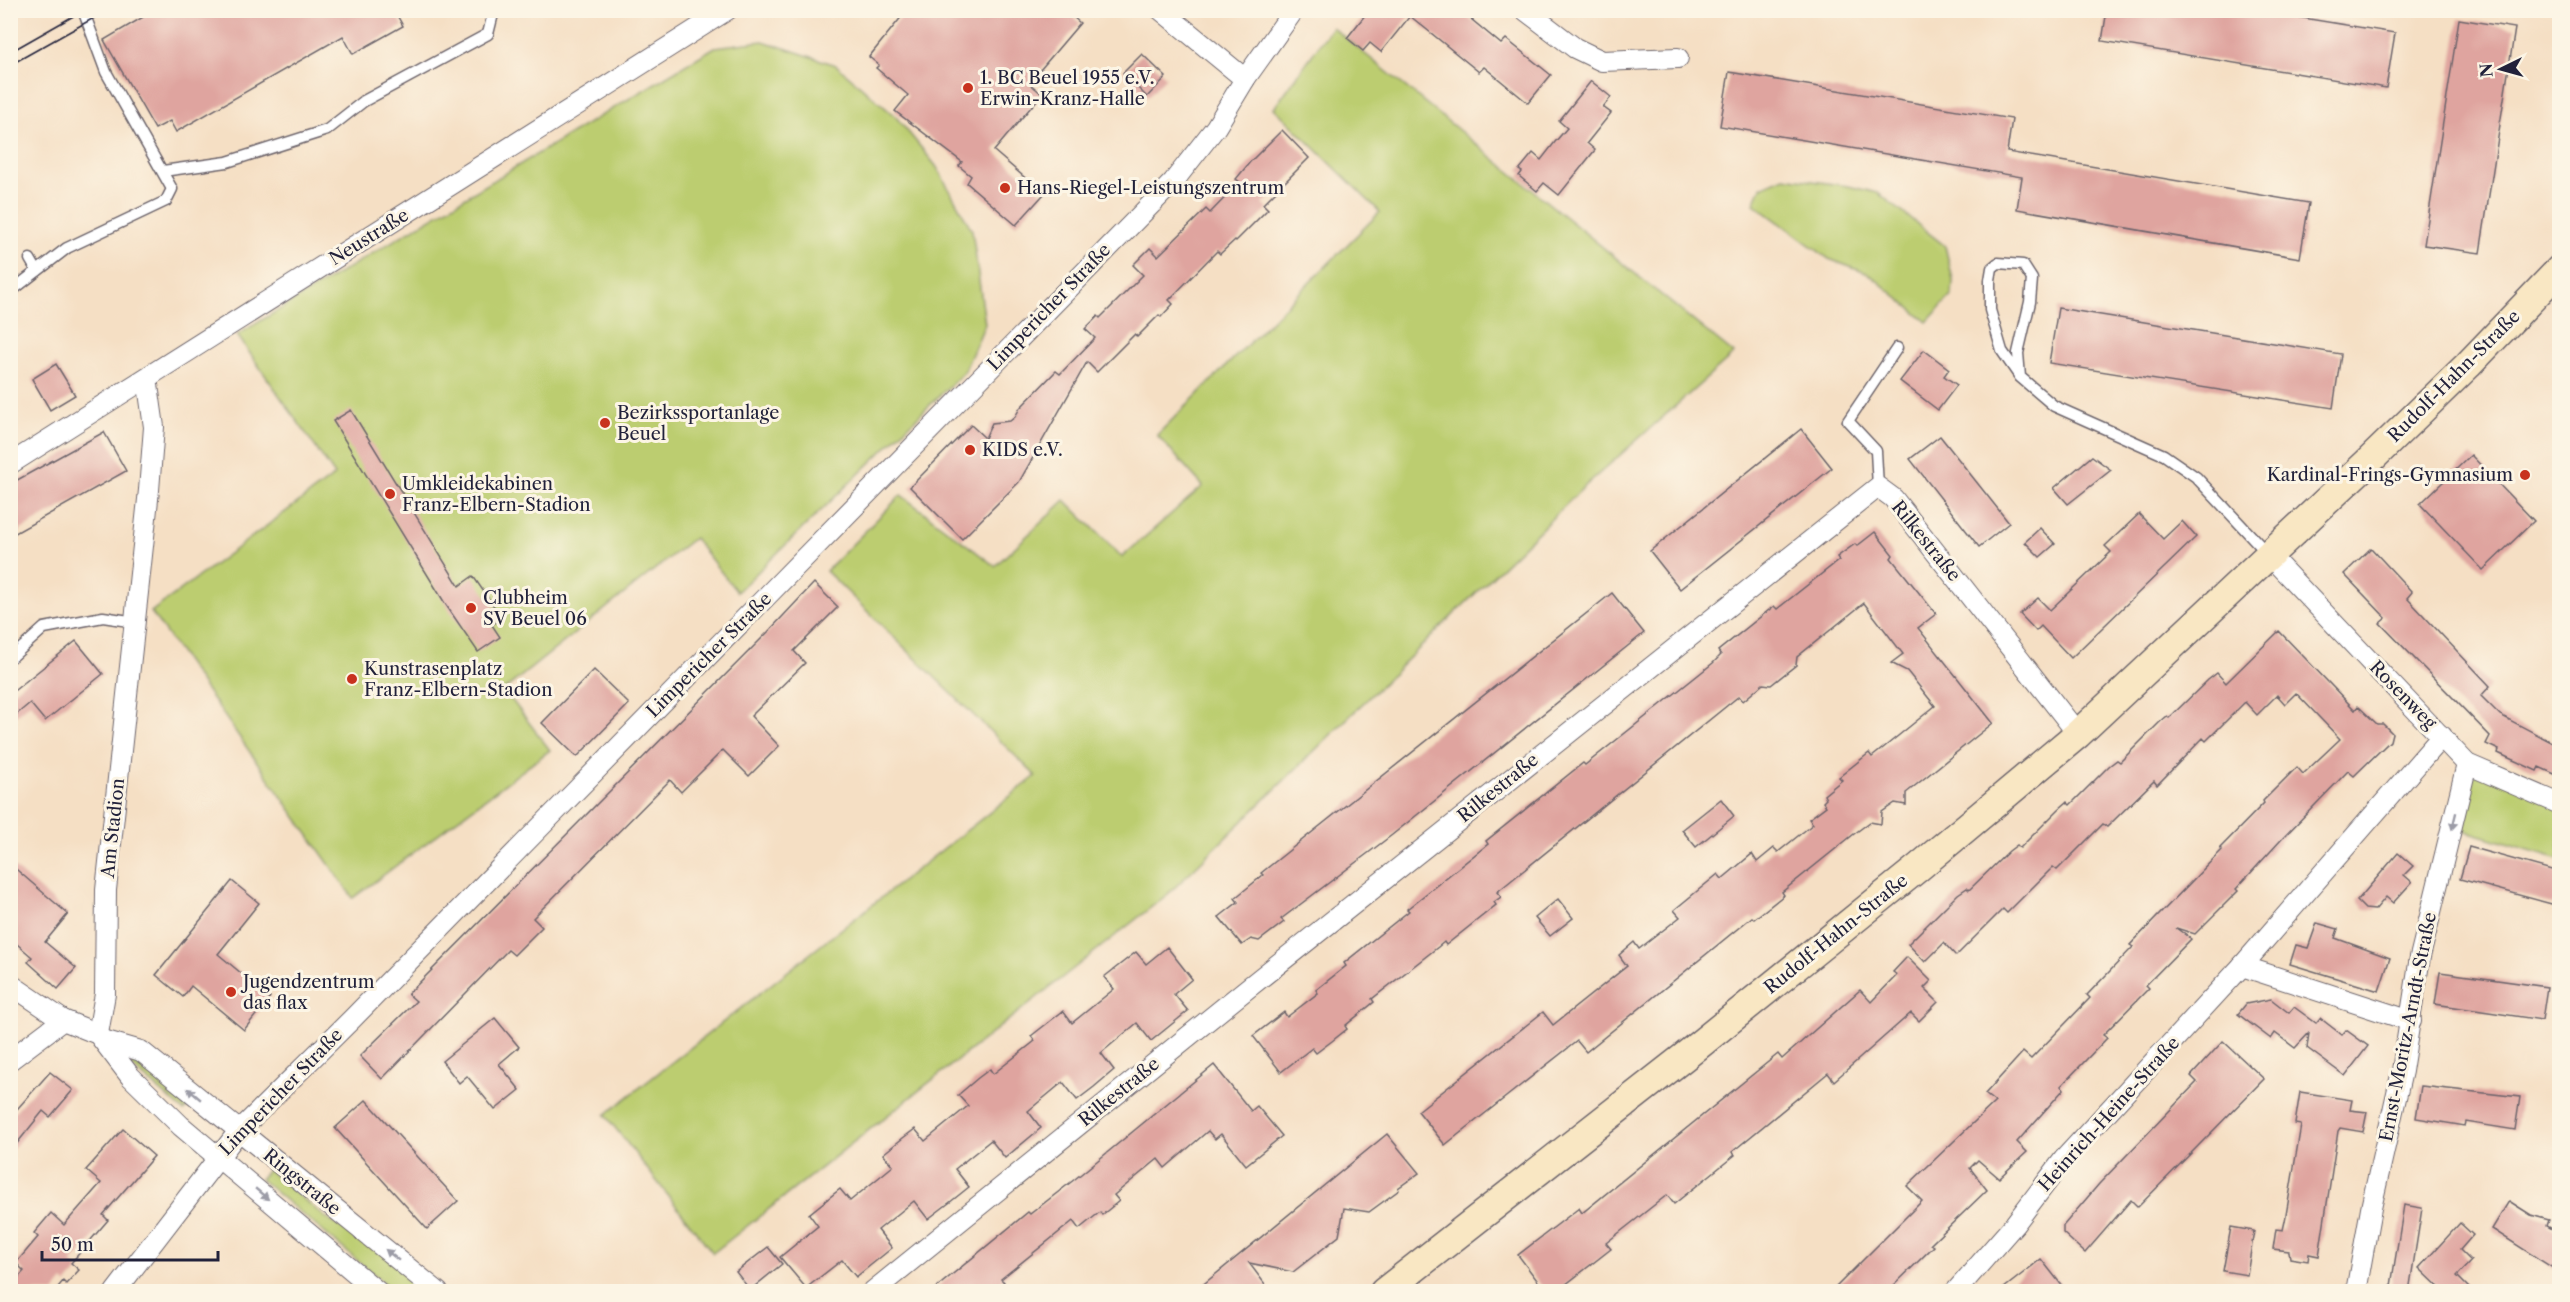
<svg xmlns="http://www.w3.org/2000/svg" width="2570" height="1302" font-family="'Libre Caslon Text',serif">
<rect width="100%" height="100%" fill="#fcf5e5"/>
<filter id="ink" filterUnits="userSpaceOnUse"><feTurbulence type="fractalNoise" baseFrequency=".0167" numOctaves="2"/><feDisplacementMap in="SourceGraphic" scale="12" xChannelSelector="R" yChannelSelector="G"/><feConvolveMatrix kernelMatrix="1 2 1 2 8 2 1 2 1" color-interpolation-filters="sRGB"/></filter>
<filter id="wash" filterUnits="userSpaceOnUse"><feTurbulence type="fractalNoise" baseFrequency=".008" numOctaves="4" result="noise"/><feDisplacementMap in="SourceGraphic" scale="24" xChannelSelector="R" yChannelSelector="G"/><feGaussianBlur stdDeviation="1.35" result="paint"/><feColorMatrix in="noise" values="0 0 0 0 0 0 0 0 0 0 0 0 0 0 0 0 0 1.4 0 .05"/><feComposite in="paint" operator="in"/></filter>
<g filter="url(#wash)">
<rect width="100%" height="100%" fill="#f5dfc4"/>
<g fill="#bccd70" stroke="#6f7856" stroke-width="1.5">
<path d="M 1332,27 L 1734,354 L 1584,487 L 1168,894 L 713,1253 L 605,1115 L 1036,776 L 826,571 L 901,495 L 995,566 L 1065,500 L 1122,557 L 1203,486 L 1157,435 L 1380,212 L 1274,108 Z"/>
<path d="M 763,41 L 836,65 L 896,117 L 936,166 L 972,230 L 985,324 L 964,372 L 737,592 L 694,538 L 504,690 L 550,750 L 353,898 L 151,612 L 335,475 L 237,335 L 715,47 Z"/>
<path d="M 1784,177 L 1848,186 L 1878,193 L 1945,246 L 1953,280 L 1952,295 L 1927,322 L 1869,274 L 1829,259 L 1754,204 L 1761,187 Z"/>
<path d="M 2467,764 L 2559,804 L 2559,859 L 2453,827 Z"/>
<path d="M 132,1058 L 189,1105 L 184,1111 L 130,1065 L 129,1059 Z"/>
<path d="M 268,1170 L 330,1221 L 383,1251 L 430,1291 L 394,1291 L 260,1179 Z"/>
</g>
<g id="blocks">
<g fill="#dfa49f">
<path d="M 155,10 L 394,10 L 403,26 L 353,54 L 343,36 L 176,132 L 170,121 L 155,129 L 104,40 Z"/>
<path d="M 907,10 L 1065,10 L 1080,23 L 1029,83 L 1042,94 L 994,151 L 1044,194 L 1016,225 L 967,183 L 971,176 L 959,166 L 962,162 L 895,111 L 908,95 L 876,68 L 879,65 L 869,57 Z"/>
<path d="M 1369,10 L 1460,10 L 1501,44 L 1506,39 L 1551,75 L 1528,103 L 1484,67 L 1479,72 L 1410,16 L 1381,52 L 1370,43 L 1363,51 L 1347,38 Z"/>
<path d="M 2107,10 L 2255,10 L 2395,33 L 2386,88 L 2102,41 Z"/>
<path d="M 2459,19 L 2515,28 L 2480,253 L 2424,245 Z"/>
<path d="M 1142,54 L 1166,77 L 1147,97 L 1123,73 Z"/>
<path d="M 1729,72 L 2012,119 L 2007,152 L 2309,203 L 2300,258 L 2017,209 L 2022,177 L 1720,126 Z"/>
<path d="M 1591,81 L 1611,97 L 1603,107 L 1611,113 L 1587,143 L 1595,150 L 1559,195 L 1544,183 L 1537,191 L 1519,176 L 1522,172 L 1519,170 L 1533,153 L 1541,160 L 1555,142 L 1567,128 L 1559,121 Z"/>
<path d="M 1282,130 L 1309,158 L 1263,204 L 1268,209 L 1236,241 L 1235,240 L 1220,254 L 1217,251 L 1169,300 L 1173,304 L 1161,317 L 1159,315 L 1137,337 L 1135,334 L 1097,372 L 1087,362 L 1019,482 L 962,539 L 910,487 L 971,425 L 985,438 L 992,423 L 1010,421 L 1015,417 L 1020,408 L 1056,371 L 1060,374 L 1095,338 L 1085,329 L 1098,316 L 1100,318 L 1143,275 L 1133,265 L 1150,248 L 1158,256 L 1206,209 L 1210,213 L 1240,182 L 1236,179 L 1250,162 Z"/>
<path d="M 2058,308 L 2341,354 L 2333,408 L 2049,363 Z"/>
<path d="M 1924,350 L 1949,369 L 1944,376 L 1957,385 L 1938,410 L 1900,381 Z"/>
<path d="M 56,364 L 75,395 L 50,410 L 32,379 Z"/>
<path d="M 351,410 L 459,586 L 473,576 L 502,618 L 492,625 L 500,637 L 478,652 L 446,605 L 333,421 Z"/>
<path d="M 1801,429 L 1832,468 L 1680,589 L 1650,551 Z"/>
<path d="M 104,432 L 126,471 L 10,536 L 10,484 Z"/>
<path d="M 1940,436 L 2009,523 L 1979,547 L 1910,459 Z"/>
<path d="M 2471,455 L 2534,521 L 2483,570 L 2420,504 Z"/>
<path d="M 2092,456 L 2111,470 L 2068,504 L 2054,488 Z"/>
<path d="M 2139,514 L 2163,539 L 2182,521 L 2196,537 L 2071,658 L 2041,626 L 2036,631 L 2020,614 L 2038,598 L 2050,610 L 2111,552 L 2105,546 Z"/>
<path d="M 2040,528 L 2055,544 L 2040,557 L 2025,542 Z"/>
<path d="M 1875,532 L 1893,555 L 1891,558 L 1936,614 L 1918,628 L 1993,723 L 1906,793 L 1906,805 L 1895,803 L 1882,812 L 1881,824 L 1870,822 L 1854,834 L 1782,892 L 1784,895 L 1754,919 L 1752,917 L 1586,1052 L 1577,1041 L 1445,1145 L 1418,1111 L 1543,1012 L 1553,1025 L 1627,966 L 1619,955 L 1634,942 L 1639,949 L 1680,917 L 1674,910 L 1718,874 L 1722,879 L 1752,854 L 1757,862 L 1774,848 L 1778,852 L 1813,824 L 1809,819 L 1826,806 L 1823,802 L 1826,799 L 1824,795 L 1842,780 L 1839,777 L 1869,753 L 1872,757 L 1935,706 L 1907,671 L 1891,663 L 1903,654 L 1864,603 L 1797,657 L 1796,665 L 1771,685 L 1763,684 L 1743,701 L 1739,696 L 1497,892 L 1501,897 L 1494,902 L 1496,905 L 1446,945 L 1444,942 L 1438,947 L 1372,999 L 1374,1002 L 1345,1026 L 1347,1029 L 1332,1041 L 1316,1053 L 1312,1048 L 1281,1072 L 1253,1036 L 1284,1012 L 1287,1017 L 1318,993 L 1316,990 L 1346,966 L 1344,963 L 1409,911 L 1407,909 L 1488,844 L 1486,841 L 1583,763 L 1585,765 L 1713,663 L 1721,655 L 1718,651 L 1774,606 L 1777,609 L 1839,560 L 1837,557 L 1855,544 L 1857,546 Z"/>
<path d="M 2371,548 L 2412,592 L 2407,598 L 2490,686 L 2481,696 L 2500,715 L 2559,746 L 2559,776 L 2539,767 L 2537,771 L 2498,753 L 2499,750 L 2486,744 L 2490,736 L 2380,623 L 2386,618 L 2344,574 Z"/>
<path d="M 814,583 L 838,607 L 794,651 L 805,663 L 751,716 L 779,746 L 749,776 L 723,750 L 681,792 L 670,780 L 533,918 L 542,927 L 514,955 L 508,950 L 382,1079 L 360,1056 L 416,1001 L 408,994 L 768,632 Z"/>
<path d="M 1612,593 L 1644,633 L 1392,835 L 1281,919 L 1284,922 L 1259,941 L 1251,939 L 1242,945 L 1219,917 L 1238,902 L 1235,898 L 1263,875 L 1261,873 Z"/>
<path d="M 2279,631 L 2355,710 L 2358,706 L 2377,724 L 2383,724 L 2392,733 L 2390,741 L 2354,776 L 2348,771 L 2281,840 L 2236,889 L 2238,891 L 2195,934 L 2176,928 L 2191,939 L 2146,985 L 2149,988 L 2103,1035 L 2107,1038 L 2061,1086 L 2064,1089 L 2017,1142 L 2027,1152 L 1999,1178 L 1978,1160 L 1970,1168 L 1987,1190 L 1931,1244 L 1934,1246 L 1887,1292 L 1831,1292 L 1922,1201 L 1907,1186 L 1995,1102 L 1985,1094 L 2023,1052 L 2031,1059 L 2090,998 L 2087,995 L 2133,947 L 2130,945 L 2222,850 L 2220,848 L 2264,803 L 2263,801 L 2297,767 L 2303,774 L 2340,739 L 2296,693 L 2285,704 L 2277,695 L 2257,715 L 2245,702 L 2206,741 L 2203,738 L 2157,785 L 2154,781 L 2107,827 L 2103,824 L 2057,870 L 2053,867 L 2007,913 L 2003,909 L 1956,956 L 1944,943 L 1925,962 L 1908,944 L 1958,894 L 1967,888 L 1969,890 L 2009,851 L 2017,845 L 2020,848 L 2059,809 L 2067,802 L 2070,805 L 2109,766 L 2117,760 L 2120,762 L 2159,723 L 2167,716 L 2169,718 L 2208,680 L 2217,673 L 2226,683 Z"/>
<path d="M 76,641 L 103,674 L 45,721 L 30,703 L 10,720 L 10,694 Z"/>
<path d="M 594,670 L 629,704 L 577,757 L 542,723 Z"/>
<path d="M 1721,799 L 1734,816 L 1696,847 L 1682,830 Z"/>
<path d="M 2469,847 L 2559,872 L 2559,906 L 2460,879 Z"/>
<path d="M 2398,853 L 2413,866 L 2404,875 L 2412,882 L 2393,903 L 2386,897 L 2375,910 L 2365,909 L 2357,901 Z"/>
<path d="M 10,864 L 68,914 L 45,942 L 76,968 L 58,989 L 28,962 L 32,957 L 10,938 Z"/>
<path d="M 232,881 L 259,903 L 218,954 L 270,997 L 244,1030 L 191,986 L 183,997 L 156,975 Z"/>
<path d="M 1558,899 L 1573,918 L 1550,936 L 1535,918 Z"/>
<path d="M 2317,923 L 2338,929 L 2335,938 L 2390,958 L 2379,991 L 2290,964 L 2296,945 L 2308,948 Z"/>
<path d="M 1167,947 L 1192,979 L 1174,994 L 1188,1011 L 1151,1041 L 1137,1023 L 1101,1053 L 1114,1070 L 1094,1087 L 1077,1100 L 1063,1082 L 1028,1111 L 1041,1128 L 1005,1158 L 991,1140 L 955,1169 L 969,1187 L 949,1203 L 928,1219 L 914,1201 L 878,1230 L 892,1248 L 856,1277 L 842,1260 L 806,1288 L 780,1257 L 818,1226 L 809,1214 L 840,1189 L 850,1201 L 893,1166 L 883,1154 L 903,1138 L 915,1129 L 925,1141 L 968,1106 L 958,1095 L 978,1078 L 990,1069 L 993,1074 L 1035,1041 L 1031,1036 L 1063,1011 L 1072,1023 L 1114,989 L 1104,977 L 1136,952 L 1146,964 Z"/>
<path d="M 1907,957 L 1931,981 L 1924,988 L 1938,1002 L 1919,1021 L 1911,1013 L 1834,1081 L 1828,1073 L 1732,1152 L 1735,1155 L 1674,1204 L 1667,1195 L 1606,1243 L 1611,1249 L 1556,1292 L 1546,1292 L 1518,1255 L 1579,1208 L 1582,1213 L 1778,1054 L 1782,1059 L 1860,990 L 1871,1002 L 1897,975 L 1893,972 Z"/>
<path d="M 2440,972 L 2547,987 L 2542,1020 L 2435,1004 Z"/>
<path d="M 2271,999 L 2289,1013 L 2294,1007 L 2316,1023 L 2320,1018 L 2342,1035 L 2346,1030 L 2368,1046 L 2345,1076 L 2307,1048 L 2309,1033 L 2295,1048 L 2275,1033 L 2271,1039 L 2238,1014 L 2246,1004 Z"/>
<path d="M 495,1018 L 519,1047 L 499,1064 L 520,1090 L 495,1110 L 467,1076 L 459,1083 L 442,1061 Z"/>
<path d="M 2223,1041 L 2264,1079 L 2138,1207 L 2131,1200 L 2085,1253 L 2063,1233 L 2063,1226 L 2099,1184 L 2197,1082 L 2191,1076 Z"/>
<path d="M 1214,1065 L 1251,1111 L 1257,1106 L 1282,1136 L 1246,1165 L 1221,1134 L 1215,1139 L 1208,1131 L 1165,1168 L 1158,1159 L 1114,1195 L 1119,1201 L 1102,1215 L 1100,1212 L 1079,1229 L 1073,1221 L 1001,1279 L 1004,1282 L 992,1292 L 931,1292 L 1028,1212 L 1030,1214 L 1075,1179 Z"/>
<path d="M 50,1072 L 73,1090 L 50,1117 L 43,1111 L 10,1152 L 10,1117 Z"/>
<path d="M 2421,1086 L 2520,1097 L 2515,1130 L 2466,1122 L 2465,1126 L 2416,1118 Z"/>
<path d="M 2300,1092 L 2352,1100 L 2350,1110 L 2367,1112 L 2363,1132 L 2340,1128 L 2338,1131 L 2319,1256 L 2309,1254 L 2308,1261 L 2290,1258 L 2289,1251 L 2273,1249 L 2276,1229 L 2283,1230 L 2285,1221 L 2301,1125 L 2295,1124 Z"/>
<path d="M 366,1100 L 458,1201 L 427,1229 L 335,1128 Z"/>
<path d="M 123,1129 L 154,1156 L 103,1215 L 108,1220 L 71,1263 L 79,1270 L 66,1284 L 63,1281 L 54,1292 L 10,1292 L 10,1287 L 24,1271 L 16,1263 L 38,1237 L 34,1233 L 51,1213 L 64,1225 L 101,1183 L 86,1170 Z"/>
<path d="M 1387,1134 L 1419,1173 L 1398,1188 L 1399,1190 L 1369,1212 L 1344,1208 L 1339,1236 L 1293,1272 L 1249,1263 L 1271,1292 L 1194,1292 Z"/>
<path d="M 2509,1201 L 2531,1215 L 2549,1220 L 2547,1226 L 2559,1233 L 2559,1272 L 2492,1229 Z"/>
<path d="M 2404,1205 L 2422,1208 L 2409,1292 L 2390,1292 Z"/>
<path d="M 2460,1223 L 2473,1235 L 2460,1250 L 2471,1261 L 2457,1276 L 2473,1292 L 2444,1292 L 2419,1268 Z"/>
<path d="M 2231,1227 L 2254,1231 L 2247,1275 L 2223,1271 Z"/>
<path d="M 768,1247 L 782,1264 L 750,1290 L 736,1272 Z"/>
<path d="M 2041,1259 L 2067,1292 L 1999,1292 L 2022,1274 Z"/>
</g>
</g>
</g>
<g filter="url(#ink)">
<use href="#blocks" fill-opacity="0" stroke="#6c646b" stroke-width="1.5"/>
<g fill="none" stroke-linecap="round" stroke-linejoin="round">
<defs>
<g id="lane">
<path d="M 163,171 L 227,162 L 327,130 L 364,101 L 488,34 L 494,10"/>
<path d="M 30,259 L 37,271"/>
<path d="M 10,292 L 67,248 L 166,201 L 172,189 L 106,72 L 83,10"/>
<path d="M 2020,377 L 2018,353 L 2030,302 L 2032,279 L 2023,265 L 1998,263 L 1992,268 L 1990,280 L 1990,310 L 2002,351 L 2020,377 L 2054,406 L 2164,455 L 2196,477 L 2268,554"/>
<path d="M 1878,487 L 1876,451 L 1848,421 L 1897,348"/>
<path d="M 13,656 L 44,628 L 103,617 L 136,622"/>
</g>
<g id="street">
<path d="M 1161,10 L 1245,79"/>
<path d="M 1525,10 L 1575,48 L 1602,61 L 1678,58"/>
<path d="M 10,464 L 727,10"/>
<path d="M 2269,555 L 2467,764 L 2560,804"/>
<path d="M 2242,966 L 2411,1021"/>
<path d="M 10,984 L 63,1020 L 98,1034 L 130,1076 L 181,1126 L 378,1292"/>
<path d="M 98,1034 L 105,994 L 106,890 L 149,490 L 154,427 L 147,378"/>
<path d="M 103,1040 L 141,1051 L 438,1292"/>
<path d="M 10,1060 L 63,1020"/>
<path d="M 115,1292 L 239,1131 L 352,1019 L 1173,182 L 1216,127 L 1245,79 L 1294,10"/>
<path d="M 872,1292 L 1248,988 L 1878,487 L 1893,498 L 2078,734"/>
<path d="M 1955,1292 L 2014,1225 L 2064,1159 L 2242,966 L 2442,736"/>
<path d="M 2356,1292 L 2371,1208 L 2402,1071 L 2420,957 L 2467,764"/>
</g>
<path id="secondary" d="M 1384,1292 L 1684,1057 L 1919,867 L 2078,734 L 2367,463 L 2468,365 L 2560,269"/>
</defs>
<use href="#lane" stroke="#6c646b" stroke-width="13"/>
<use href="#street" stroke="#6c646b" stroke-width="22"/>
<use href="#secondary" stroke="#6c646b" stroke-width="31"/>
<use href="#lane" stroke="#fff" stroke-width="10"/>
<use href="#street" stroke="#fff" stroke-width="20"/>
<use href="#secondary" stroke="#f9e7c3" stroke-width="28"/>
<g stroke="#22223b" stroke-width="1.5">
<path d="M 10,52 L 84,10"/>
<path d="M 10,65 L 108,10"/>
</g>
</g>
<defs><path id="oneway-solid" d="M-6-.8H1V-3.2L6.5 0L1 3.2V.8H-6Z" transform="scale(1.5)"/></defs>
<g fill="#9c9ca7">
<use href="#oneway-solid" transform="translate(2454 821) rotate(104)"/>
<use href="#oneway-solid" transform="translate(194 1094) rotate(-140)"/>
<use href="#oneway-solid" transform="translate(262 1194) rotate(40)"/>
<use href="#oneway-solid" transform="translate(392 1255) rotate(-141)"/>
</g>
</g>
<g fill="#c8321e" stroke="#fcf5e5" stroke-width="2">
<circle cx="968" cy="88" r="6"/>
<circle cx="1005" cy="188" r="6"/>
<circle cx="605" cy="423" r="6"/>
<circle cx="970" cy="450" r="6"/>
<circle cx="2525" cy="475" r="6"/>
<circle cx="390" cy="494" r="6"/>
<circle cx="471" cy="608" r="6"/>
<circle cx="352" cy="679" r="6"/>
<circle cx="231" cy="992" r="6"/>
</g>
<g text-anchor="middle" dominant-baseline="central" stroke-width="6" stroke-linejoin="round" paint-order="stroke">
<g font-size="18" fill="#22223b" stroke="#fcf5e5" text-anchor="start">
<text x="980" y="78">1. BC Beuel 1955 e.V.<tspan x="980" dy="21">Erwin-Kranz-Halle</tspan></text>
<text x="1017" y="188">Hans-Riegel-Leistungszentrum</text>
<text x="617" y="413">Bezirkssportanlage<tspan x="617" dy="21">Beuel</tspan></text>
<text x="982" y="450">KIDS e.V.</text>
<text x="2513" y="475" text-anchor="end">Kardinal-Frings-Gymnasium</text>
<text x="402" y="484">Umkleidekabinen<tspan x="402" dy="21">Franz-Elbern-Stadion</tspan></text>
<text x="483" y="598">Clubheim<tspan x="483" dy="21">SV Beuel 06</tspan></text>
<text x="364" y="669">Kunstrasenplatz<tspan x="364" dy="21">Franz-Elbern-Stadion</tspan></text>
<text x="243" y="982">Jugendzentrum<tspan x="243" dy="21">das flax</tspan></text>
</g>
<g font-size="18" fill="#22223b" stroke="#fcf5e5">
<text transform="translate(369 237) rotate(-32)">Neustraße</text>
<text transform="translate(1049 307) rotate(-46)">Limpericher Straße</text>
<text transform="translate(2454 376) rotate(-45)">Rudolf-Hahn-Straße</text>
<text transform="translate(1926 541) rotate(51)">Rilkestraße</text>
<text transform="translate(709 655) rotate(-45)">Limpericher Straße</text>
<text transform="translate(2403 695) rotate(46)">Rosenweg</text>
<text transform="translate(1498 788) rotate(-39)">Rilkestraße</text>
<text transform="translate(113 828) rotate(-84)">Am Stadion</text>
<text transform="translate(1836 934) rotate(-39)">Rudolf-Hahn-Straße</text>
<text transform="translate(2408 1027) rotate(-79)">Ernst-Moritz-Arndt-Straße</text>
<text transform="translate(281 1092) rotate(-46)">Limpericher Straße</text>
<text transform="translate(1119 1092) rotate(-39)">Rilkestraße</text>
<text transform="translate(2109 1114) rotate(-48)">Heinrich-Heine-Straße</text>
<text transform="translate(302 1182) rotate(39)">Ringstraße</text>
</g>
</g>
<rect width="2570" height="1302" fill="none" stroke="#fcf5e5" stroke-width="36"/>
<g transform="translate(2501 69) rotate(265)" stroke="#fcf5e5" stroke-width="4.5" paint-order="stroke">
<path d="M0-4.5L10 22L0 15L-10 22Z" fill="#22223b"/>
<text y="-9" font-size="16" font-weight="bold" text-anchor="middle" fill="#22223b">N</text>
</g>
<path d="M42 1251v9h176v-9" fill="none" stroke="#22223b" stroke-width="3"/>
<text x="51" y="1251" font-size="18" fill="#22223b" stroke="#fcf5e5" stroke-width="4.5" paint-order="stroke">50 m</text>
</svg>
